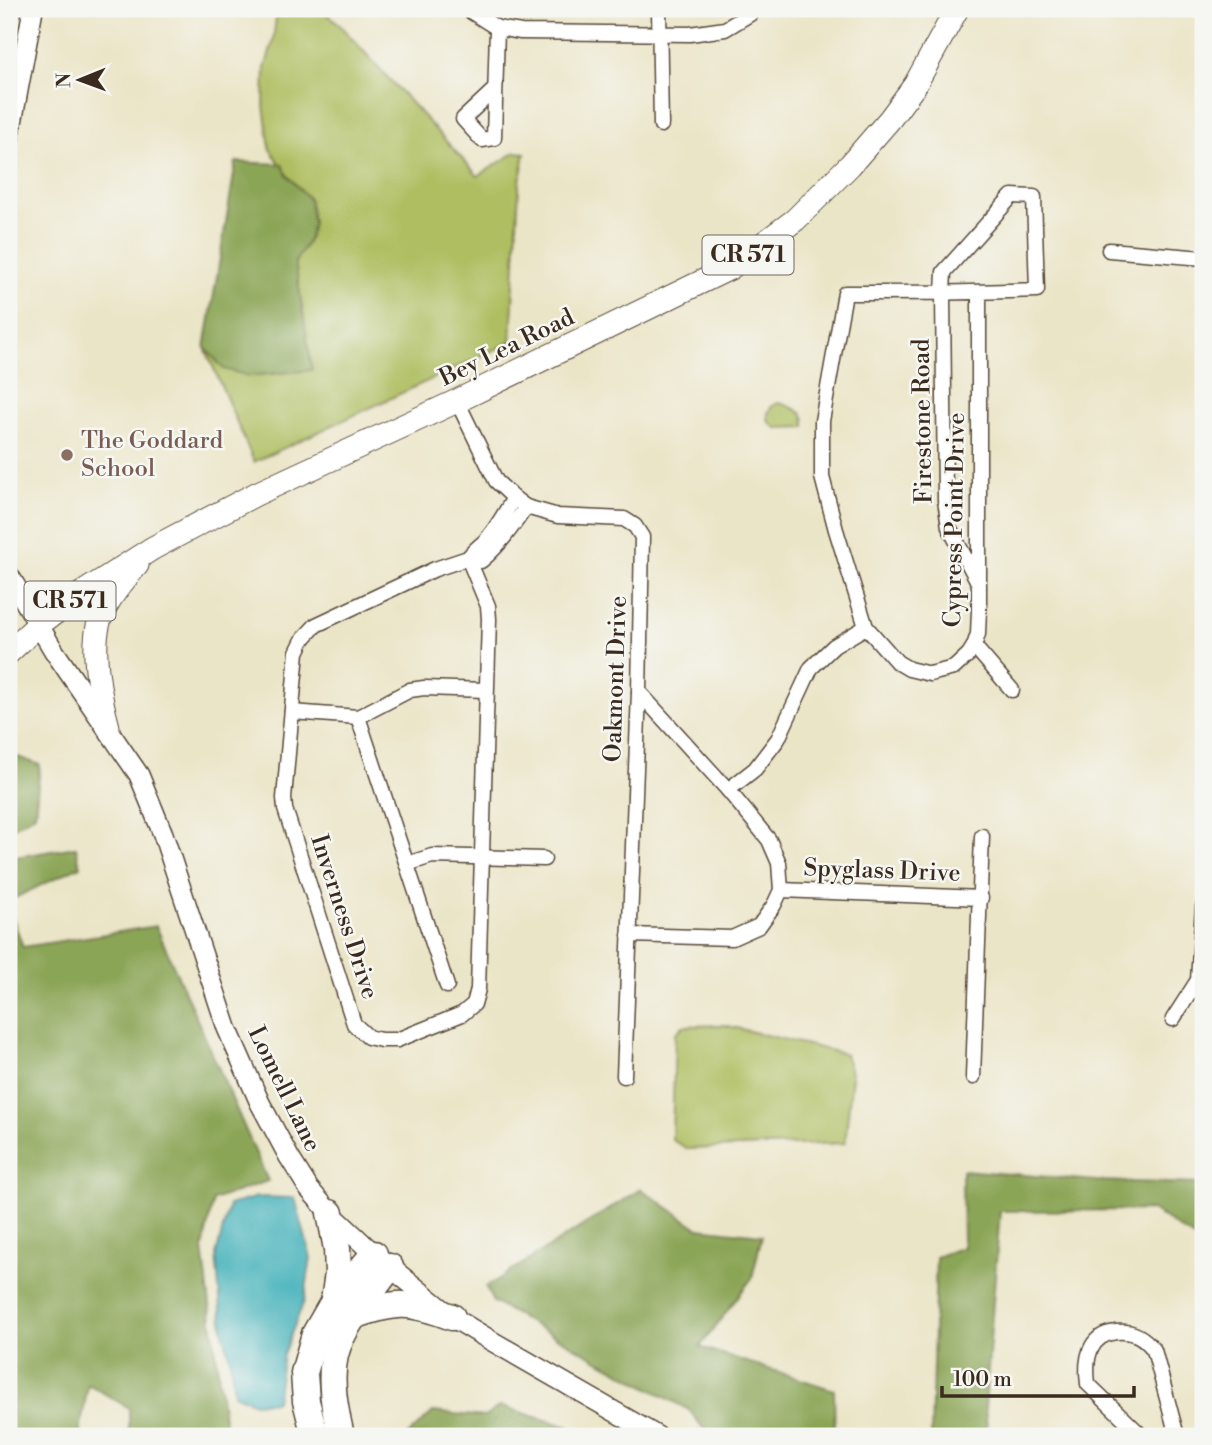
<svg xmlns="http://www.w3.org/2000/svg" width="1212" height="1445" font-family="'Libre Bodoni',serif">
<rect width="100%" height="100%" fill="#f6f6f2"/>
<filter id="ink" filterUnits="userSpaceOnUse"><feTurbulence type="fractalNoise" baseFrequency=".0143" numOctaves="2"/><feDisplacementMap in="SourceGraphic" scale="14" xChannelSelector="R" yChannelSelector="G"/><feConvolveMatrix kernelMatrix="1 2 1 2 8 2 1 2 1" color-interpolation-filters="sRGB"/></filter>
<filter id="wash" filterUnits="userSpaceOnUse"><feTurbulence type="fractalNoise" baseFrequency=".00686" numOctaves="4" result="noise"/><feDisplacementMap in="SourceGraphic" scale="28" xChannelSelector="R" yChannelSelector="G"/><feGaussianBlur stdDeviation="1.57" result="paint"/><feColorMatrix in="noise" values="0 0 0 0 0 0 0 0 0 0 0 0 0 0 0 0 0 1.4 0 .05"/><feComposite in="paint" operator="in"/></filter>
<g filter="url(#wash)">
<rect width="100%" height="100%" fill="#ebe5c7"/>
<g fill="#afbe61" stroke="#757440" stroke-width="2">
<path d="M 277,9 L 319,9 L 336,21 L 478,176 L 516,152 L 525,153 L 519,187 L 511,342 L 254,462 L 205,348 L 224,369 L 311,370 L 295,262 L 309,239 L 313,222 L 309,199 L 287,175 L 270,149 L 264,106 L 265,68 L 273,42 Z"/>
<path d="M 778,403 C 785,404 799,410 803,415 C 806,419 805,422 805,427 L 776,428 L 769,422 C 766,414 769,406 778,403 Z"/>
<path d="M 724,1025 L 845,1054 L 852,1076 L 845,1143 L 688,1149 L 672,1140 L 675,1034 L 683,1026 Z"/>
</g>
<g fill="#8ba557" stroke="#63683a" stroke-width="2">
<path d="M 236,162 L 282,164 L 287,175 L 309,199 L 313,222 L 309,239 L 295,262 L 312,370 L 249,376 L 224,369 L 205,348 Z"/>
<path d="M 9,754 L 40,765 L 35,814 L 9,830 Z"/>
<path d="M 76,847 L 80,866 L 9,901 L 9,858 Z"/>
<path d="M 9,907 L 23,947 L 156,926 L 268,1181 L 213,1200 L 203,1248 L 226,1436 L 129,1436 L 129,1408 L 88,1384 L 79,1436 L 9,1436 Z"/>
<path d="M 962,1170 L 1096,1181 L 1203,1184 L 1203,1244 L 1152,1210 L 1000,1211 L 985,1407 L 988,1436 L 931,1436 L 936,1257 L 963,1247 Z"/>
<path d="M 641,1189 L 698,1228 L 762,1235 L 752,1278 L 700,1347 L 834,1390 L 835,1436 L 709,1436 L 689,1410 L 493,1302 L 486,1287 Z"/>
<path d="M 500,1406 L 569,1427 L 565,1436 L 407,1436 L 433,1412 L 485,1417 Z"/>
</g>
<path fill="#40b0b9" stroke="#3e6d6c" stroke-width="2" d="M 257,1197 L 295,1198 L 311,1258 L 304,1301 L 283,1355 L 276,1401 L 254,1403 L 234,1394 L 230,1359 L 223,1332 L 216,1255 L 229,1205 Z"/>
</g>
<g filter="url(#ink)">
<g fill="none" stroke-linecap="round" stroke-linejoin="round">
<defs>
<g id="street">
<path d="M 467,9 L 497,28 L 521,32 L 690,34 L 725,29 L 750,14 L 754,9"/>
<path d="M 659,9 L 661,125"/>
<path d="M 495,89 L 463,119 L 482,140 L 494,138 L 497,28"/>
<path d="M 1109,250 L 1203,258"/>
<path d="M 457,401 L 496,481 L 514,498 L 526,507 L 558,516 L 624,519 L 635,526 L 642,537 L 639,692 L 624,1076"/>
<path d="M 514,498 C 505,512 496,530 484,542 C 478,547 473,551 468,558 L 481,561 C 500,545 512,527 526,507"/>
<path d="M 468,558 L 488,606 L 489,619 L 478,989 L 474,1004 L 462,1014 L 397,1040 L 381,1040 L 368,1037 L 354,1024 L 285,809 L 284,798 L 297,652 L 304,638 L 316,625 L 435,569 Z"/>
<path d="M 978,582 L 949,527 L 945,500 L 943,293 L 944,272 L 1012,196 L 1034,197 L 1037,290 C 973,293 909,293 845,293 L 822,421 L 822,477 L 836,530 L 866,627 L 897,662 L 909,669 L 930,674 L 954,668 L 969,654 L 974,646 L 978,634 L 979,610 L 979,293"/>
<path d="M 974,646 L 1012,690"/>
<path d="M 292,712 L 358,717 L 410,690 L 424,688 L 486,690"/>
<path d="M 358,717 L 447,986"/>
<path d="M 728,790 L 755,769 L 778,739 L 811,668 L 834,646 L 866,627"/>
<path d="M 407,864 L 432,856 L 544,859"/>
<path d="M 781,890 L 981,898"/>
<path d="M 629,935 L 732,938 L 759,926 L 774,905 L 781,890 L 779,863 L 769,840 L 728,790 L 639,692"/>
<path d="M 1173,1019 L 1198,980 L 1203,906"/>
<path d="M 973,1077 L 982,836"/>
<path d="M 1142,1436 L 1088,1384 C 1085,1360 1088,1335 1116,1332 C 1133,1330 1144,1337 1154,1350 L 1177,1436"/>
</g>
<g id="secondary">
<path d="M 9,139 L 33,9"/>
<path d="M 9,575 L 54,651 L 139,775 L 163,834 L 227,1028 L 260,1103 L 289,1157 L 309,1189 L 330,1213 L 374,1254 L 452,1317 L 490,1340 L 657,1436"/>
</g>
<g id="primary">
<path d="M 9,652 L 38,625 L 84,592 L 153,548 L 256,494 L 457,401 L 730,268 L 795,220 L 850,165 L 890,119 L 915,85 L 957,9"/>
<path d="M 108,727 C 100,698 90,648 100,619 C 107,599 123,581 137,565"/>
</g>
<g id="highway">
<path d="M 330,1213 L 337,1249 L 338,1273 L 334,1301"/>
<path d="M 354,1316 C 397,1301 409,1301 452,1317"/>
<path d="M 315,1436 L 306,1401 L 304,1373 L 315,1334 L 334,1301 L 374,1254"/>
<path d="M 341,1436 C 335,1410 329,1381 335,1355 C 342,1325 372,1292 390,1267"/>
</g>
</defs>
<use href="#street" stroke="#554637" stroke-width="17"/>
<use href="#secondary" stroke="#554637" stroke-width="22"/>
<use href="#primary" stroke="#554637" stroke-width="25"/>
<use href="#highway" stroke="#554637" stroke-width="29"/>
<use href="#street" stroke="#fff" stroke-width="14"/>
<use href="#secondary" stroke="#fff" stroke-width="19"/>
<use href="#primary" stroke="#fff" stroke-width="23"/>
<use href="#highway" stroke="#fff" stroke-width="26"/>
</g>
</g>
<circle fill="#8d6e63" stroke="#f6f6f2" stroke-width="2.5" cx="67" cy="455" r="7"/>
<g text-anchor="middle" dominant-baseline="central" stroke-width="5" stroke-linejoin="round" paint-order="stroke">
<g fill="#f6f6f2" stroke="#73675e" stroke-width="2">
<rect x="702.5" y="235.5" width="91" height="39" rx="5"/>
<rect x="24.5" y="581.5" width="91" height="39" rx="5"/>
</g>
<g font-size="23" font-weight="bold" fill="#3b2a1e">
<text x="748" y="255">CR 571</text>
<text x="70" y="601">CR 571</text>
</g>
<g font-size="24" fill="#3b2a1e" stroke="#f6f6f2">
<text transform="translate(507 348) rotate(-26)">Bey Lea Road</text>
<text transform="translate(923 421) rotate(-91)">Firestone Road</text>
<text transform="translate(955 520) rotate(-89)">Cypress Point Drive</text>
<text transform="translate(616 679) rotate(-88)">Oakmont Drive</text>
<text transform="translate(882 871) rotate(2)">Spyglass Drive</text>
<text transform="translate(344 917) rotate(72)">Inverness Drive</text>
<text transform="translate(284 1089) rotate(64)">Lomell Lane</text>
</g>
<g font-size="24" fill="#785e54" stroke="#f6f6f2" text-anchor="start">
<text x="81" y="441">The Goddard<tspan x="81" dy="28">School</tspan></text>
</g>
</g>
<rect width="1212" height="1445" fill="none" stroke="#f6f6f2" stroke-width="35"/>
<g transform="translate(80 80) rotate(269)" stroke="#f6f6f2" stroke-width="5" paint-order="stroke">
<path d="M0-5L12 26L0 18L-12 26Z" fill="#3b2a1e"/>
<text y="-10" font-size="19" font-weight="bold" text-anchor="middle" fill="#3b2a1e">N</text>
</g>
<path d="M942 1386v10h192v-10" fill="none" stroke="#3b2a1e" stroke-width="3.5"/>
<text x="953" y="1386" font-size="21" fill="#3b2a1e" stroke="#f6f6f2" stroke-width="5" paint-order="stroke">100 m</text>
</svg>
